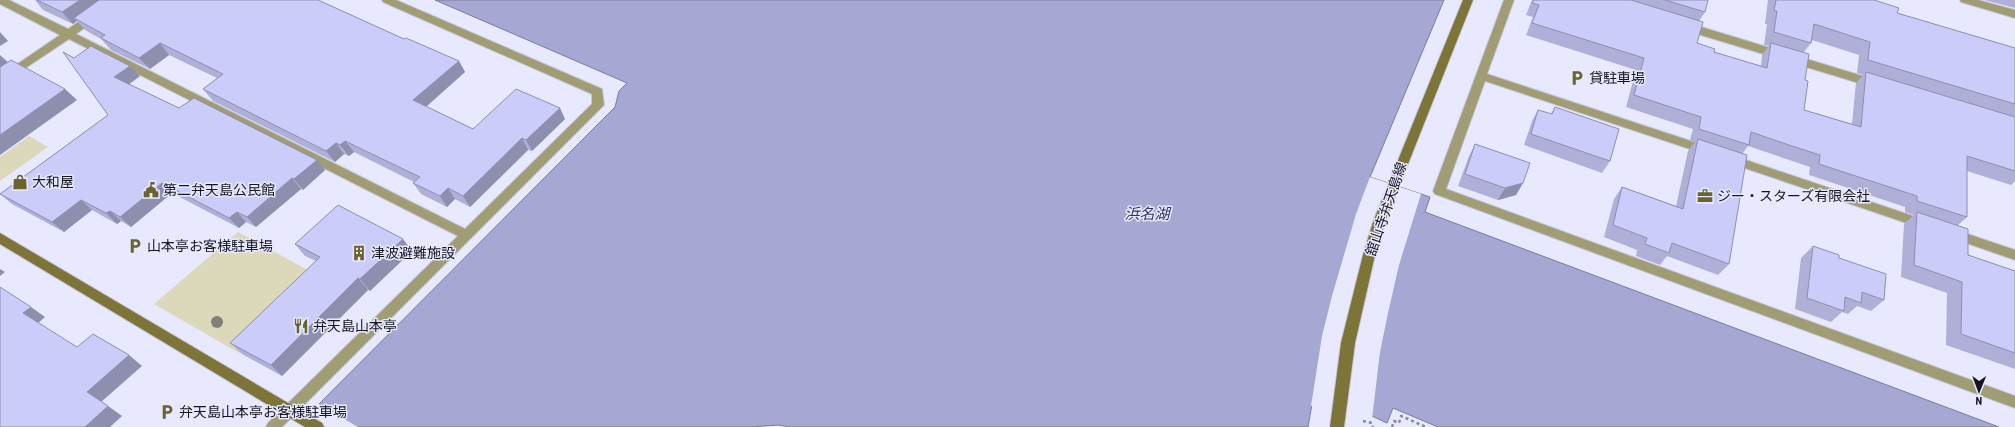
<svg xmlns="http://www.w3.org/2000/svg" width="2015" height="427" font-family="'Roboto Condensed','Noto Sans JP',sans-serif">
<rect width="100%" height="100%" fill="#e8e9ff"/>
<g fill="#dcd9bb">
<path d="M 29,136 L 48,147 L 0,181 L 0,157 Z"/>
<path d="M 238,232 L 319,276 L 239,353 L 154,304 Z"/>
</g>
<path fill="#a6a7d3" stroke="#7a7b9d" d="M 435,0 L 1444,0 L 1370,177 L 1430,197 L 1425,212 L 1999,427 L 1438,427 L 1393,408 L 1387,423 L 1372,416 L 1312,404 L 1308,427 L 790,427 L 778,425 L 751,427 L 296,427 L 615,107 L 619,91 L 627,83 Z"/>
<g fill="#e8e9ff">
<path d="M 1370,177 L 1421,194 L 1399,265 L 1388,313 L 1380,352 L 1372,419 L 1311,406 L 1322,336 L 1332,296 L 1356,214 Z"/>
<path d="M 317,403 L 358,427 L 294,427 Z"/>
</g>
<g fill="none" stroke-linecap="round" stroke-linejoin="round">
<defs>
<g id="street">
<path d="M 0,0 L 9,0 L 68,29 L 111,0 L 123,0 L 76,34 L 465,229 L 592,104 L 592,94 L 383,2 L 382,0 L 396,0 L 602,89 L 604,105 L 282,427 L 266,427 L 268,423 L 458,236 L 69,39 L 0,85 L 0,76 L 60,35 L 0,4 Z"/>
<path d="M 1504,0 L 1514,0 L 1487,74 L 1712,148 L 1714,151 L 1712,154 L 1708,155 L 1485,81 L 1446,189 L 2015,396 L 2015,408 L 1435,194 L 1433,191 Z"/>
<path d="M 1960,0 L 1978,0 L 2015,10 L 2015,18 L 1961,2 Z"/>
<path d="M 1685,22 L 1879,81 L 1880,84 L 1875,88 L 1681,29 L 1680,26 Z"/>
<path d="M 1731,155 L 1928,221 L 1930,224 L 1928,227 L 1924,229 L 1727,162 L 1725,159 L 1727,156 Z"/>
<path d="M 1953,229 L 2015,250 L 2015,260 L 1949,237 L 1947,234 L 1949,231 Z"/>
</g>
<g id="secondary">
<path d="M 1463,0 L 1473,0 L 1385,222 L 1375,255 L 1355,343 L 1344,427 L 1330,427 L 1341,343 L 1363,255 L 1373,222 Z"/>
<path d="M 0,233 L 322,423 L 324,427 L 305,427 L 0,244 Z"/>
</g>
</defs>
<use href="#street" stroke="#c6c7db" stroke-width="2"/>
<use href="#secondary" stroke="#c6c7db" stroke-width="2"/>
<g stroke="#868797" stroke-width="2.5" stroke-dasharray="3 3" stroke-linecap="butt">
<path d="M 1363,421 L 1372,423 L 1373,427"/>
<path d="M 1392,427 L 1394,421 L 1399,423 L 1401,416 L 1426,427"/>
</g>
<use href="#street" fill="#a09c74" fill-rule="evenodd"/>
<use href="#secondary" fill="#7d7537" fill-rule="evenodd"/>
</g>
<circle fill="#838074" cx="217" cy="322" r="6"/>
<g fill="#afafd7" fill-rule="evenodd">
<path d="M 35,0 L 318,0 L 404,39 L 459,61 L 465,72 L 426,107 L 473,129 L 565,119 L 532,151 L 528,150 L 470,207 L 455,199 L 447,207 L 421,194 L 413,183 L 414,182 L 354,152 L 349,156 L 344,154 L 335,162 L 213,101 L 203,89 L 217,78 L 169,55 L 150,69 L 111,50 L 101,39 L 85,30 L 77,21 L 73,24 L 43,10 Z"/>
<path d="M 1532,0 L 1708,0 L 1705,12 L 1699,21 L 1697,43 L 1714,52 L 1761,66 L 1762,55 L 1769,46 L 1764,45 L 1767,24 L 1765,24 L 1768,0 L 1874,0 L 1897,13 L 2015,48 L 2015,116 L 2014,117 L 2015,117 L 2015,181 L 2011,185 L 1967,171 L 1967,217 L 1957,226 L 1968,255 L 2015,271 L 2015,369 L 1946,345 L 1947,293 L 1901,277 L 1904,224 L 1914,215 L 1905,212 L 1905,207 L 1809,175 L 1810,167 L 1748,146 L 1742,154 L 1729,264 L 1718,275 L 1667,256 L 1660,265 L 1636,256 L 1637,250 L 1604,237 L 1614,199 L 1622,187 L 1676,206 L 1688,151 L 1695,142 L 1690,140 L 1693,129 L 1626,107 L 1636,70 L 1526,35 L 1533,17 L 1526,15 ZM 1812,40 L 1859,55 L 1857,73 L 1863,75 L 1856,83 L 1852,124 L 1804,110 L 1805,80 L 1803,53 L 1811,43 Z"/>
<path d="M 1984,0 L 2015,0 L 2015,8 Z"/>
<path d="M 74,58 L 140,76 L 129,84 L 179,108 L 317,160 L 325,170 L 303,190 L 301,189 L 256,227 L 246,222 L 239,228 L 172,193 L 131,227 L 121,221 L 117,224 L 92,210 L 64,232 L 12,204 L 0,194 L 108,115 Z"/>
<path d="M 1555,107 L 1610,161 L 1602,173 L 1524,145 L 1532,121 L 1538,110 L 1551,114 Z"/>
<path d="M 1475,144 L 1523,183 L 1516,195 L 1498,200 L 1458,186 L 1469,156 Z"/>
<path d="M 295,244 L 412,251 L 370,291 L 368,290 L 282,376 L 242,354 L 230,343 L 316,261 L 305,256 Z"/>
<path d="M 1813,246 L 1839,258 L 1884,300 L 1871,311 L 1857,306 L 1848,314 L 1842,312 L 1831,322 L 1795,309 L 1801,258 Z"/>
</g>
<g fill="#8e8faf">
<path d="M 80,0 L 108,0 L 74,18 L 77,21 L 73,24 L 62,12 Z"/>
<path d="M 0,32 L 8,41 L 0,46 Z"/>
<path d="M 160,43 L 169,55 L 150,69 L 139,58 Z"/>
<path d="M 0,55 L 12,66 L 0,74 Z"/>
<path d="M 459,61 L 465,72 L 420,112 L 413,100 Z"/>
<path d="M 130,66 L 140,76 L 124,88 L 114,77 Z"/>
<path d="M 65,89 L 77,100 L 0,155 L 0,135 Z"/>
<path d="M 560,108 L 565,119 L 532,151 L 526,140 Z"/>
<path d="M 522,138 L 528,150 L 470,207 L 463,196 Z"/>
<path d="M 345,141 L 354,152 L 349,156 L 340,145 Z"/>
<path d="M 336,143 L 344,154 L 335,162 L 326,151 Z"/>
<path d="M 317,160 L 325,170 L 303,190 L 294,179 Z"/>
<path d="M 292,178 L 301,189 L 256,227 L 247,217 Z"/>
<path d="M 162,183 L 172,193 L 131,227 L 120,217 Z"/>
<path d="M 1523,183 L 1516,195 L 1498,200 L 1505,188 Z"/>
<path d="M 448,188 L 455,199 L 447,207 L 440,196 Z"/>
<path d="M 81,200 L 92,210 L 64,232 L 52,222 Z"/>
<path d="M 110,211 L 121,221 L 117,224 L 106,213 Z"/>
<path d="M 237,212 L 246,222 L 239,228 L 229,218 Z"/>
<path d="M 403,239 L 412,251 L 370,291 L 360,279 Z"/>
<path d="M 0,269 L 5,272 L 0,276 Z"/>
<path d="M 358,278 L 368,290 L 282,376 L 271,365 Z"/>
<path d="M 31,307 L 45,317 L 37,324 L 23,313 Z"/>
<path d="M 129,355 L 142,366 L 101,402 L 87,392 Z"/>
<path d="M 108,406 L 122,416 L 110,427 L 85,427 Z"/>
</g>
<g fill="#cbccfa" stroke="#8e8faf">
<path d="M 37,0 L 80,0 L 62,12 Z"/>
<path d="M 99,0 L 318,0 L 404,39 L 406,38 L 459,61 L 413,100 L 473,129 L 516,89 L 560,108 L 526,140 L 522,138 L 463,196 L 448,188 L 440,196 L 413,183 L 420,177 L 345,141 L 340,145 L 336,143 L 326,151 L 203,89 L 223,74 L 160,43 L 139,58 L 101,38 L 105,35 L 74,18 Z"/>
<path d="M 1534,0 L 1631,0 L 1703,22 L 1697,43 L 1715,49 L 1714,52 L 1767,68 L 1771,43 L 1809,54 L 1805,80 L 1808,81 L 1804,110 L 1861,127 L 1866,72 L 2015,117 L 2015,171 L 1967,156 L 1967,217 L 1917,201 L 1917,196 L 1819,164 L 1820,155 L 1789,145 L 1751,132 L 1749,145 L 1699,129 L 1701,117 L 1634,95 L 1644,58 L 1532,23 L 1539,5 L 1532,3 Z"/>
<path d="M 1665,0 L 1708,0 L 1705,12 Z"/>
<path d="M 1776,0 L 1874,0 L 1899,8 L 1897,13 L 2015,48 L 2015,104 L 1868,60 L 1870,42 L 1814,24 L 1811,43 L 1774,32 L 1777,11 L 1774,11 Z"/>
<path d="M 91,46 L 130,66 L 114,77 L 179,108 L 194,98 L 317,160 L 294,179 L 292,178 L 247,217 L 237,212 L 229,218 L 162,183 L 120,217 L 110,211 L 106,213 L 81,200 L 52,222 L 0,194 L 108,115 L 63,52 L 74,58 Z"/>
<path d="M 11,60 L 65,89 L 0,135 L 0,67 Z"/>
<path d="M 1555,107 L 1619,129 L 1610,161 L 1531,134 L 1538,110 L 1552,114 Z"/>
<path d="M 1698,139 L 1747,155 L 1729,264 L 1672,243 L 1669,253 L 1645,244 L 1647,238 L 1613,225 L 1622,187 L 1683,209 Z"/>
<path d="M 1475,144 L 1530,163 L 1523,183 L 1505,188 L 1465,174 Z"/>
<path d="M 338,205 L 403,239 L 360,279 L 358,278 L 271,365 L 230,343 L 320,257 L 295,244 Z"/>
<path d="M 1917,212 L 1968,229 L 1968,255 L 2015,271 L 2015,353 L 1961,334 L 1962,282 L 1914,265 Z"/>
<path d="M 1813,246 L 1839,255 L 1839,258 L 1886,274 L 1884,300 L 1862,292 L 1861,303 L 1845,297 L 1844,311 L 1807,298 Z"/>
<path d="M 0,287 L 31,307 L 23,313 L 77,347 L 93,334 L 129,355 L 87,392 L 108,406 L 85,427 L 0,427 Z"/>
</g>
<defs>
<symbol id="parking-bare" viewBox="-9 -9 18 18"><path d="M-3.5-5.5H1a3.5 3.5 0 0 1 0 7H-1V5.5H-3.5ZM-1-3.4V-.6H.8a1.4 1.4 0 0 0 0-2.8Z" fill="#6a6330" stroke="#e8e9ff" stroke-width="2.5" paint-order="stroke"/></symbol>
<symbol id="shop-bare" viewBox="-9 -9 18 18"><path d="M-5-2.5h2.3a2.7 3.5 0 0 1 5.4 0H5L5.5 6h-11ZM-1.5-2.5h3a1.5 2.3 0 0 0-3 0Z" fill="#6a6330" stroke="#e8e9ff" stroke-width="2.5" paint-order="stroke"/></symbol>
<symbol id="civic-bare" viewBox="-9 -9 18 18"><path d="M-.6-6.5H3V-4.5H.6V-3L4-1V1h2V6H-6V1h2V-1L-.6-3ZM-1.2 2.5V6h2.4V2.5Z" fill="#6a6330" stroke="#e8e9ff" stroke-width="2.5" paint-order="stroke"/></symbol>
<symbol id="office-bare" viewBox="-9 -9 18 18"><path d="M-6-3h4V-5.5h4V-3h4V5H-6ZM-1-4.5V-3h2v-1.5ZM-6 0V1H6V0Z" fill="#6a6330" stroke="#e8e9ff" stroke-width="2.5" paint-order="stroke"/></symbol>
<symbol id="building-bare" viewBox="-9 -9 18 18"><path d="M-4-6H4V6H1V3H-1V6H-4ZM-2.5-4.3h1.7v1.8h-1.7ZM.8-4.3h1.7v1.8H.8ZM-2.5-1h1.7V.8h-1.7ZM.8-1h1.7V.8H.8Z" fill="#6a6330" stroke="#e8e9ff" stroke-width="2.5" paint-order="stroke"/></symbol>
<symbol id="restaurant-bare" viewBox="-9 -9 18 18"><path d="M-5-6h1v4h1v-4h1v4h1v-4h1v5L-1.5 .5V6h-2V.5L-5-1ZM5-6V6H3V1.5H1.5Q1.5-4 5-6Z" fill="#6a6330" stroke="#e8e9ff" stroke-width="2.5" paint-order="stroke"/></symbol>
</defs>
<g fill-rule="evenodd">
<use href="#parking-bare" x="1566" y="67" width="22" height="22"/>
<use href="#shop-bare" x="9" y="171" width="22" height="22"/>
<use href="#civic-bare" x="140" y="179" width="22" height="22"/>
<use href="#office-bare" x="1694" y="185" width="22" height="22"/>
<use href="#parking-bare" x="124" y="235" width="22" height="22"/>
<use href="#building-bare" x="348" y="242" width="22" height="22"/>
<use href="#restaurant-bare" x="290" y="315" width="22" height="22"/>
<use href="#parking-bare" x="156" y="401" width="22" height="22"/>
</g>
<g text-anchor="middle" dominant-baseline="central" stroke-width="3" stroke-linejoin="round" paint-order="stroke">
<g font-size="14" fill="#15151f" stroke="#e8e9ff" text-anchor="start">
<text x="1589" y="78">貸駐車場</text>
<text x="32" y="182">大和屋</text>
<text x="163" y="190">第二弁天島公民館</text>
<text x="1717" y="196">ジー・スターズ有限会社</text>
<text x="147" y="246">山本亭お客様駐車場</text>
<text x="371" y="253">津波避難施設</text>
<text x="313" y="326">弁天島山本亭</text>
<text x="179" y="412">弁天島山本亭お客様駐車場</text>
</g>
<g font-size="14" fill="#15151f" stroke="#e8e9ff">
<text transform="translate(1386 209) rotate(-71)">舘山寺弁天島線</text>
</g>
<g font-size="15" font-style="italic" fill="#363169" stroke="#e8e9ff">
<text x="1147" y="214">浜名湖</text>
</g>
</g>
<g transform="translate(1979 391) rotate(181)" stroke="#e8e9ff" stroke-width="3" paint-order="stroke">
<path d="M0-3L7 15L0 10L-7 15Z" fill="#15151f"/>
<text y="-6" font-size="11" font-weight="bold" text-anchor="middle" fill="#15151f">N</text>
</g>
</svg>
